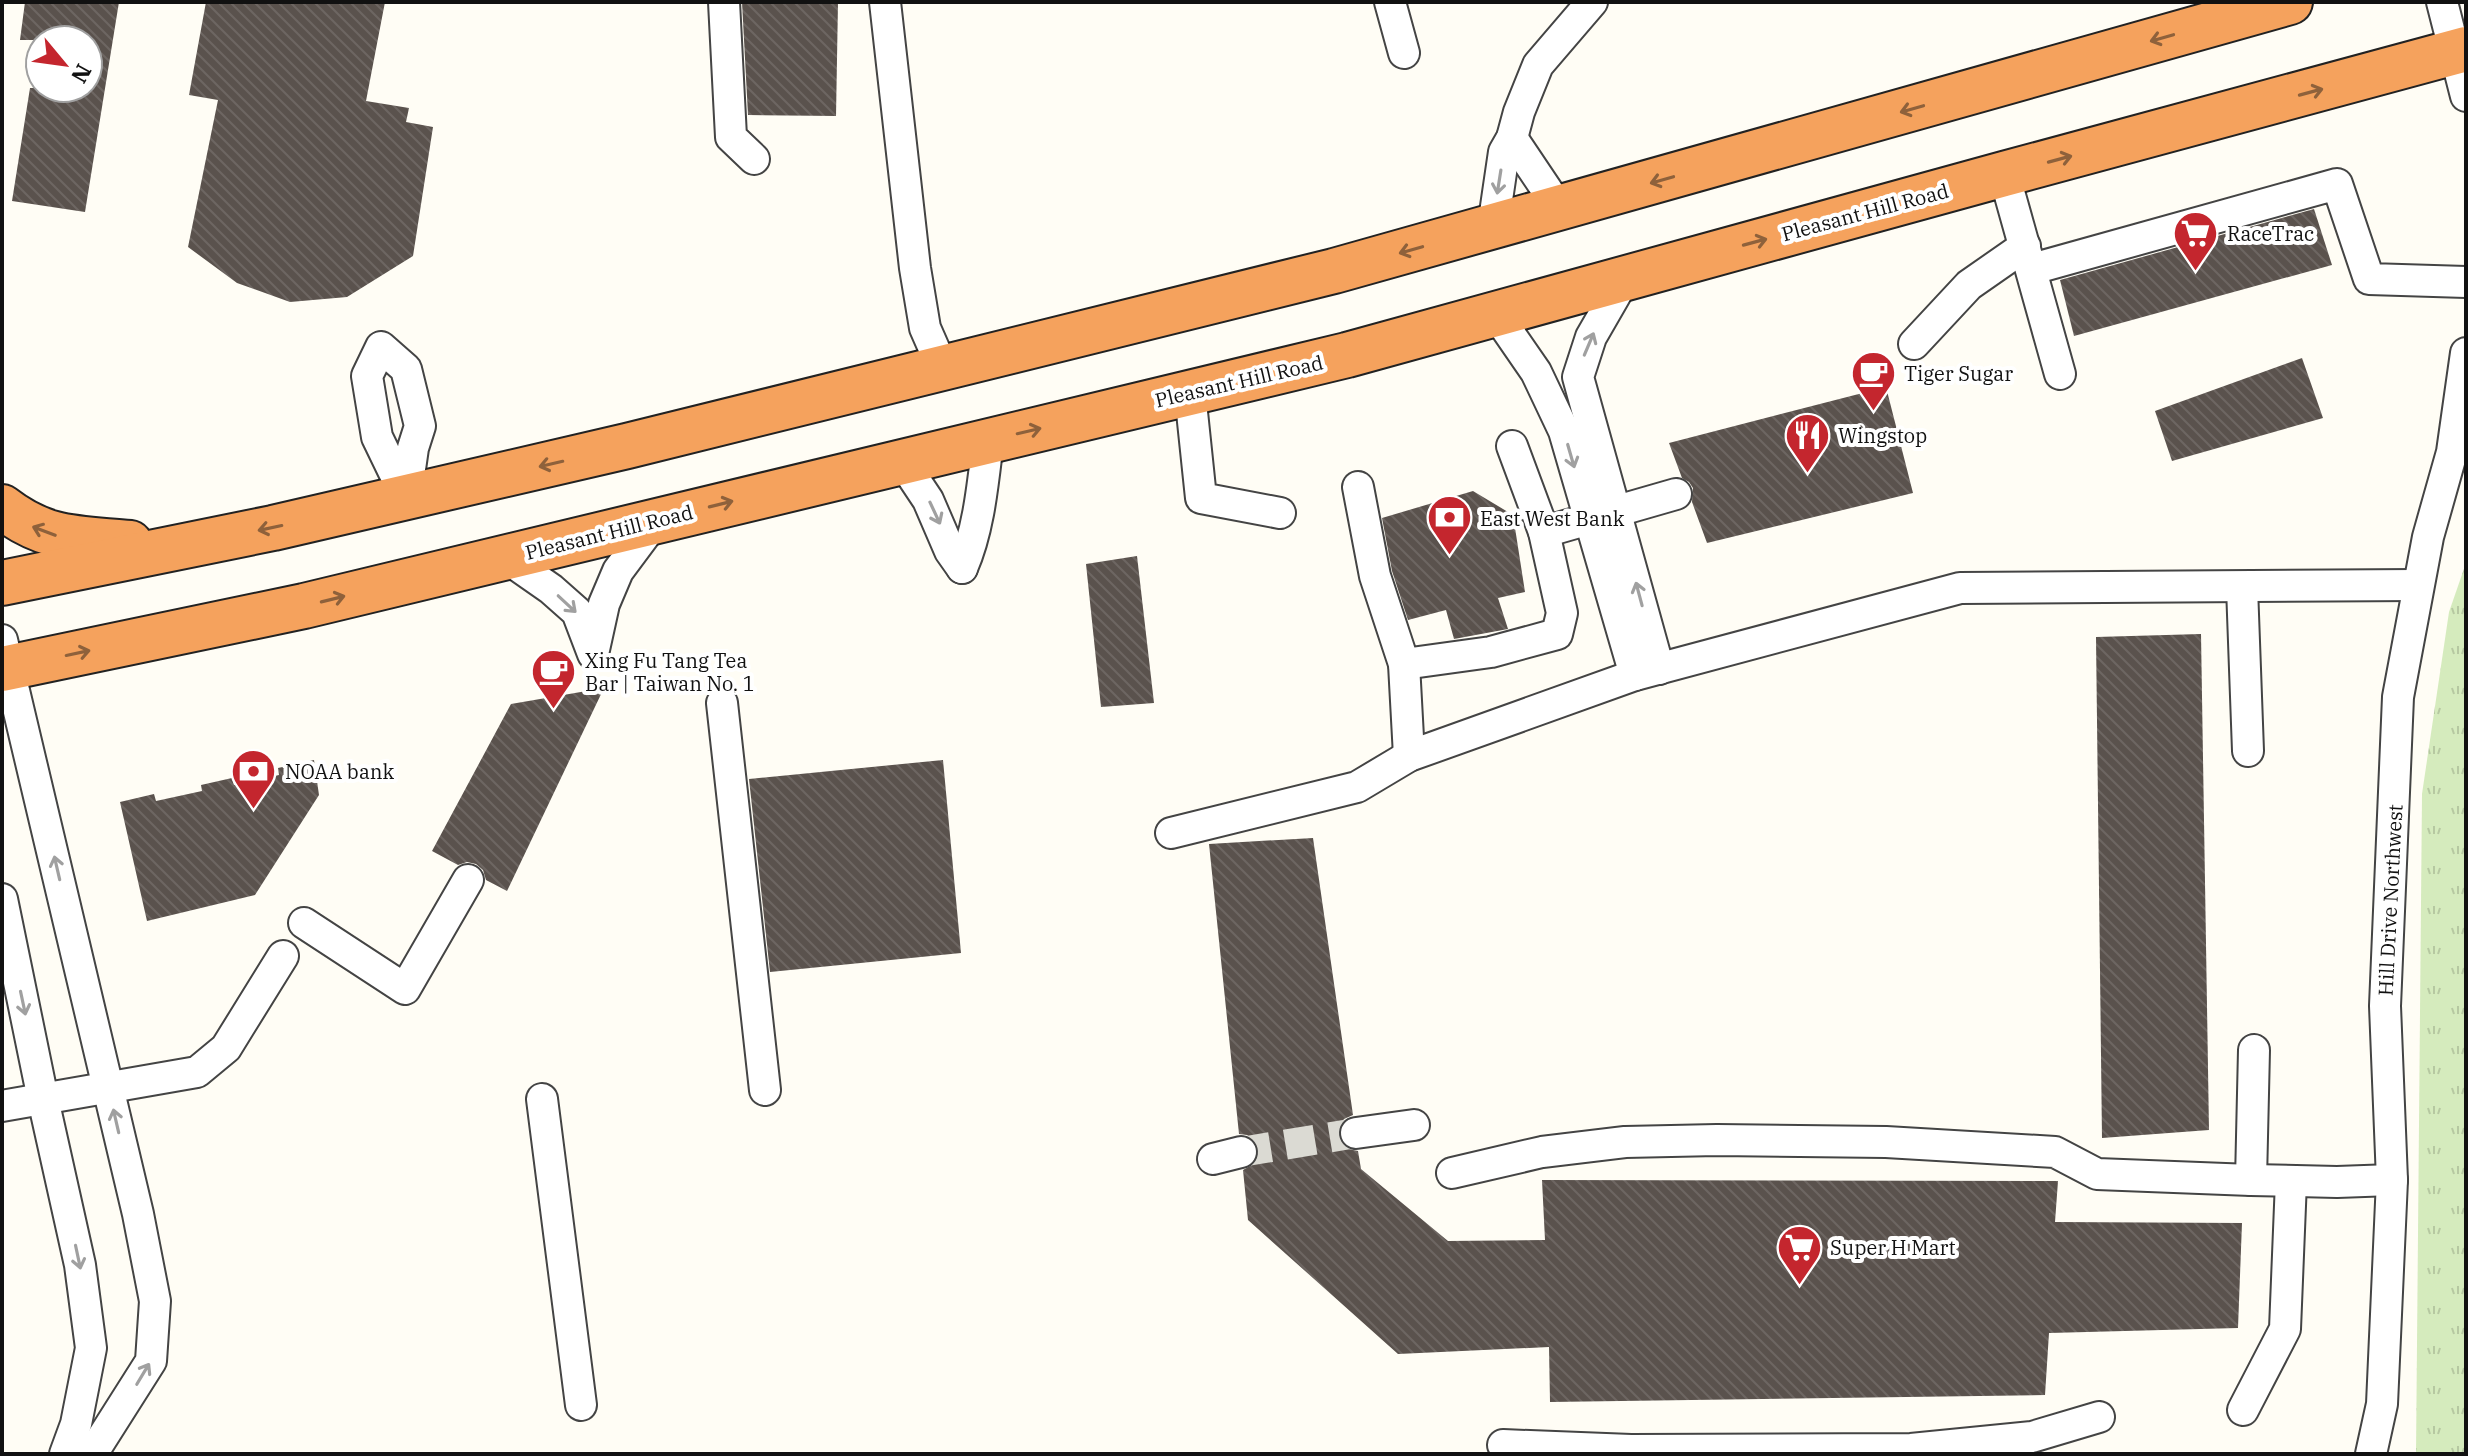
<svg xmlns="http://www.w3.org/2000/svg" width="2468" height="1456" font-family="'IBM Plex Serif',serif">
<defs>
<pattern id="park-tufts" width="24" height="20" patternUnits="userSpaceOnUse" patternTransform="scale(2)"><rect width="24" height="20" fill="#d5ebbd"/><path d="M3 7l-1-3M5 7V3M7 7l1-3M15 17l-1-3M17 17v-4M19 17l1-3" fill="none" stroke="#b6c8a1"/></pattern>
<pattern id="building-back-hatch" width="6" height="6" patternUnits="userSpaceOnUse" patternTransform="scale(2)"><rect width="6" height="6" fill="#5a524d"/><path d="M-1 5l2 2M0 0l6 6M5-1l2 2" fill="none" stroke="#6d6662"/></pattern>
</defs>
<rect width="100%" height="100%" fill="#fffdf5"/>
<path fill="url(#park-tufts)" d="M 2466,563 L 2466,1454 L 2416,1454 L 2422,794 L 2449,612 Z"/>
<g fill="url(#building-back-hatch)">
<path d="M 25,2 L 119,2 L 85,212 L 12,201 L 30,88 L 88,88 L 88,40 L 20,40 Z"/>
<path d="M 206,2 L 385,2 L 366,101 L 409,108 L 406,122 L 433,127 L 413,256 L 347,297 L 290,302 L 237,283 L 188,247 L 218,100 L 189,95 Z"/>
<path d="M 742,2 L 838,2 L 836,116 L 748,115 Z"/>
<path d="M 2314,209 L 2332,265 L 2074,336 L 2060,280 Z"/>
<path d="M 2302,358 L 2323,418 L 2172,461 L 2155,411 Z"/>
<path d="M 1886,387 L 1913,493 L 1707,543 L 1692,502 L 1693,488 L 1689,482 L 1682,478 L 1669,443 Z"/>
<path d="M 1473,491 L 1513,515 L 1525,592 L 1498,598 L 1508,629 L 1454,639 L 1446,610 L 1408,620 L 1392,571 L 1382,518 Z"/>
<path d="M 1137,556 L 1154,703 L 1101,707 L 1086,564 Z"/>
<path d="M 2201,634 L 2209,1130 L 2102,1138 L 2096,637 Z"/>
<path d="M 604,688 L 507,891 L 486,880 L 483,870 L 476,864 L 467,862 L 458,865 L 432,851 L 511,704 Z"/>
<path d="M 314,760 L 319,795 L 255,895 L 147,921 L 120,802 L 154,794 L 156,801 L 202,791 L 201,785 L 232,778 L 234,785 L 279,775 L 278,768 Z"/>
<path d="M 943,760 L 961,953 L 770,972 L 749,779 Z"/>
<path d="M 1313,838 L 1353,1115 L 1344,1119 L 1340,1126 L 1338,1136 L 1342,1145 L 1349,1149 L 1358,1151 L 1361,1169 L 1448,1241 L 1545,1240 L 1542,1180 L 2058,1181 L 2055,1222 L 2242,1223 L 2238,1328 L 2049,1333 L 2045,1395 L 1550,1402 L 1549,1347 L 1398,1354 L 1248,1220 L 1243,1170 L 1254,1164 L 1258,1158 L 1259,1148 L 1253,1139 L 1247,1135 L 1239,1134 L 1209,844 Z"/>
</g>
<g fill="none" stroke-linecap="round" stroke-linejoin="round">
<path stroke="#dbdad3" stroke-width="30" stroke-dasharray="30 15" stroke-linecap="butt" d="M 1241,1152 L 1356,1133"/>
<defs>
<g id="minor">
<path d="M 724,2 L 731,137 L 754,159"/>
<path d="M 885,2 L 915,268 L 925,328 L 943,369"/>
<path d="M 1390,2 L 1404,53"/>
<path d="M 2442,2 L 2466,96"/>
<path d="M 1512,138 L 1559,208"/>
<path d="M 2004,174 L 2060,374"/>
<path d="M 1493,227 L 1504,152 L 1512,138 L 1519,112 L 1538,65 L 1592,2"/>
<path d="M 2032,269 L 2337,184 L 2369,279 L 2466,282"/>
<path d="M 1625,278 L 1591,337 L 1578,377 L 1659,669"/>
<path d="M 1496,314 L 1536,372 L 1564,431 L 1635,675"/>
<path d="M 1914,344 L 1969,285 L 2025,246"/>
<path d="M 381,347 L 406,369 L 420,426 L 413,448 L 406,497 L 377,437 L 367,376 Z"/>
<path d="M 1190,393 L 1201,498 L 1280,513"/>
<path d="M 902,461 L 928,500 L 950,551 L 962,568"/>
<path d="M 1358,487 L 1375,576 L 1404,664 L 1409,756"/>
<path d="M 1544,532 L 1676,494"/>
<path d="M 505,557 L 551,589 L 577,612 L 593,654 L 604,604 L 618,571 L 656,520"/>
<path d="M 962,568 C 979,530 983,482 988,441"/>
<path d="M 2242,587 L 2248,751"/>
<path d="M 2,640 L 138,1214 L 155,1301 L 151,1361 L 92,1454"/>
<path d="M 1404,664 L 1491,652 L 1557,634 L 1562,613 L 1544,532 L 1512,446"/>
<path d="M 722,703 L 765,1090"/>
<path d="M 1171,833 L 1357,787 L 1409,756 L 1635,675 L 1960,588 L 2418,585"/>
<path d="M 2,899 L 43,1099 L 80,1265 L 91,1348 L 76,1424 L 65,1454"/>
<path d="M 304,923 L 405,989 L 468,880"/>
<path d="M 542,1099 L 581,1405"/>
<path d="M 2,1106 L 197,1072 L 226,1048 L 283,956"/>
<path d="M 1356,1133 L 1414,1125"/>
<path d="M 1213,1159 L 1241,1152"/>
<path d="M 1452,1173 L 1542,1152 L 1625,1142 L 1717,1140 L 1886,1142 L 2055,1152 L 2097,1174 L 2251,1180 L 2337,1182 L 2392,1180"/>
<path d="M 2251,1180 L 2254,1050"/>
<path d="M 2243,1410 L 2285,1329 L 2291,1181"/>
<path d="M 1503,1445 L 1631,1450 L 1911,1449 L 2032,1437 L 2099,1417"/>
<path d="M 2371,1454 L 2382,1404 L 2392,1180 L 2385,1006 L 2398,697 L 2428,537 L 2452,452 L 2466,353"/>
</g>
<g id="highway">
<path d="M 2,507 C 46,541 77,538 130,543"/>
<path d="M 2,583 L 273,528 L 627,446 L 1334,271 L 2290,2"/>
<path d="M 2,669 L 304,606 L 1347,355 L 2004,174 L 2466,49"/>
</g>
</defs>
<use href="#minor" stroke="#444" stroke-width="34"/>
<use href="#highway" stroke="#222" stroke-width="48"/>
<use href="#minor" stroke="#fff" stroke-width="30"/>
<use href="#highway" stroke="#f5a25d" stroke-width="44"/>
</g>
<defs><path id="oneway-shaft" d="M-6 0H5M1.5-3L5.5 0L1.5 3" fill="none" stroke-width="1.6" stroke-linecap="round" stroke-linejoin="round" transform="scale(2)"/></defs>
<g stroke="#8e613b">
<use href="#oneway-shaft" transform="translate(2162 38) rotate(164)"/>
<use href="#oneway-shaft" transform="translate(2311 92) rotate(-15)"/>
<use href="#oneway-shaft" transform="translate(1912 109) rotate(164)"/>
<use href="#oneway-shaft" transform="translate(2060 159) rotate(-15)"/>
<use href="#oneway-shaft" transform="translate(1662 180) rotate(164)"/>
<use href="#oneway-shaft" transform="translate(1755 242) rotate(-15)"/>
<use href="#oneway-shaft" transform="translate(1411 250) rotate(164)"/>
<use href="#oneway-shaft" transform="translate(1029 431) rotate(-13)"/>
<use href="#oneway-shaft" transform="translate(551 464) rotate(167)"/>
<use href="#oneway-shaft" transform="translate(721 504) rotate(-14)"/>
<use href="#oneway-shaft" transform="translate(270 528) rotate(168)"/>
<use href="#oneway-shaft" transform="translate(44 531) rotate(-159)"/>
<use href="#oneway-shaft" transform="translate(333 599) rotate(-14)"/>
<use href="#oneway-shaft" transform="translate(78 653) rotate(-12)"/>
</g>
<g stroke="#a0a0a0">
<use href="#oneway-shaft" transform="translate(1499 182) rotate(99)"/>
<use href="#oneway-shaft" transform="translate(1589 344) rotate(-67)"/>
<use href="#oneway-shaft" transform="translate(1571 456) rotate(74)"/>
<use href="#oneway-shaft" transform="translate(935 513) rotate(65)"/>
<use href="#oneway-shaft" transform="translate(1639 594) rotate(-105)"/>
<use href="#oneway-shaft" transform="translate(567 604) rotate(43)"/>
<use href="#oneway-shaft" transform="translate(57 868) rotate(-103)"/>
<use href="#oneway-shaft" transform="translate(23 1003) rotate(78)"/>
<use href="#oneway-shaft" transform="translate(116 1121) rotate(-103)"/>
<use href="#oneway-shaft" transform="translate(78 1257) rotate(78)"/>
<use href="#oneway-shaft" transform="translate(143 1374) rotate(-59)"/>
</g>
<defs>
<symbol id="supermarket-pin" viewBox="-11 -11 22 30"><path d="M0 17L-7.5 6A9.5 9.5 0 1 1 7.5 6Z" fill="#c4262e" stroke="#fff"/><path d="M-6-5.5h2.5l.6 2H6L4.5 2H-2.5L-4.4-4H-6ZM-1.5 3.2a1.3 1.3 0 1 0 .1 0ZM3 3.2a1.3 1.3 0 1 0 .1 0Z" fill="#fff"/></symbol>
<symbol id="cafe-pin" viewBox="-11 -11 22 30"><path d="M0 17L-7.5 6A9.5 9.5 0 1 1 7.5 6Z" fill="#c4262e" stroke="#fff"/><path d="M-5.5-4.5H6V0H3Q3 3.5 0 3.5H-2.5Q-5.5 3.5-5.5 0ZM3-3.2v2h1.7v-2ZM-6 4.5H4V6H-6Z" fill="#fff"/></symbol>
<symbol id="restaurant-pin" viewBox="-11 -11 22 30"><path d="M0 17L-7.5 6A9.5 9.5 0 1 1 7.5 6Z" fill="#c4262e" stroke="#fff"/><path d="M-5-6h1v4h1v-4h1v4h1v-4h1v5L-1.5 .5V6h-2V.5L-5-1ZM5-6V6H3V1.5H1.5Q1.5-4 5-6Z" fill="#fff"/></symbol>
<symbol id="bank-pin" viewBox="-11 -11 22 30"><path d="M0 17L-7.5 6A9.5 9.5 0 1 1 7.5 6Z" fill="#c4262e" stroke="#fff"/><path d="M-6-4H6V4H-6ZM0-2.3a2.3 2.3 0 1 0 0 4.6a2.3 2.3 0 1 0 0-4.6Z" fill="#fff"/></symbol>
</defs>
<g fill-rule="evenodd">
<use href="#supermarket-pin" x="2170" y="208" width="51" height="69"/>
<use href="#cafe-pin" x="1848" y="348" width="51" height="69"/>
<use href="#restaurant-pin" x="1782" y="410" width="51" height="69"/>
<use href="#bank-pin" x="1424" y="492" width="51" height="69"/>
<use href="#cafe-pin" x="528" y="646" width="51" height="69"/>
<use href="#bank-pin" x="228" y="746" width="51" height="69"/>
<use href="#supermarket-pin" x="1774" y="1222" width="51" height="69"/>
</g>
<g text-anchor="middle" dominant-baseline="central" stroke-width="8" stroke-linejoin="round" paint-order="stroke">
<g font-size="20" fill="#111" stroke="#fff">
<text transform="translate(1865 212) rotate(-15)">Pleasant Hill Road</text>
<text transform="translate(1239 381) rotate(-13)">Pleasant Hill Road</text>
<text transform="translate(609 532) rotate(-14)">Pleasant Hill Road</text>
<text transform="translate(2390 900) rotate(-87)">Hill Drive Northwest</text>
</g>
<g font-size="20" fill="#111" stroke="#fff" text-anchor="start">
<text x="2227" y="233">RaceTrac</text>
<text x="1904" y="373">Tiger Sugar</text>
<text x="1838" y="435">Wingstop</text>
<text x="1480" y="518">East West Bank</text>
<text x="585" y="660">Xing Fu Tang Tea<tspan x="585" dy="23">Bar | Taiwan No. 1</tspan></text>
<text x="285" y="771">NOAA bank</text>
<text x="1830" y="1247">Super H Mart</text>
</g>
</g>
<rect width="2468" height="1456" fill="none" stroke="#111111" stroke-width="8"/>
<g transform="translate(64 64) rotate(119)"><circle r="38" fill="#ffffff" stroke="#a0a0a0" stroke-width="2"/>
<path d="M0-6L14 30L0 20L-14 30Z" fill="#c4262e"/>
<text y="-12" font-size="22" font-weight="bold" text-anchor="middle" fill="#111111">N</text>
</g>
</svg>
